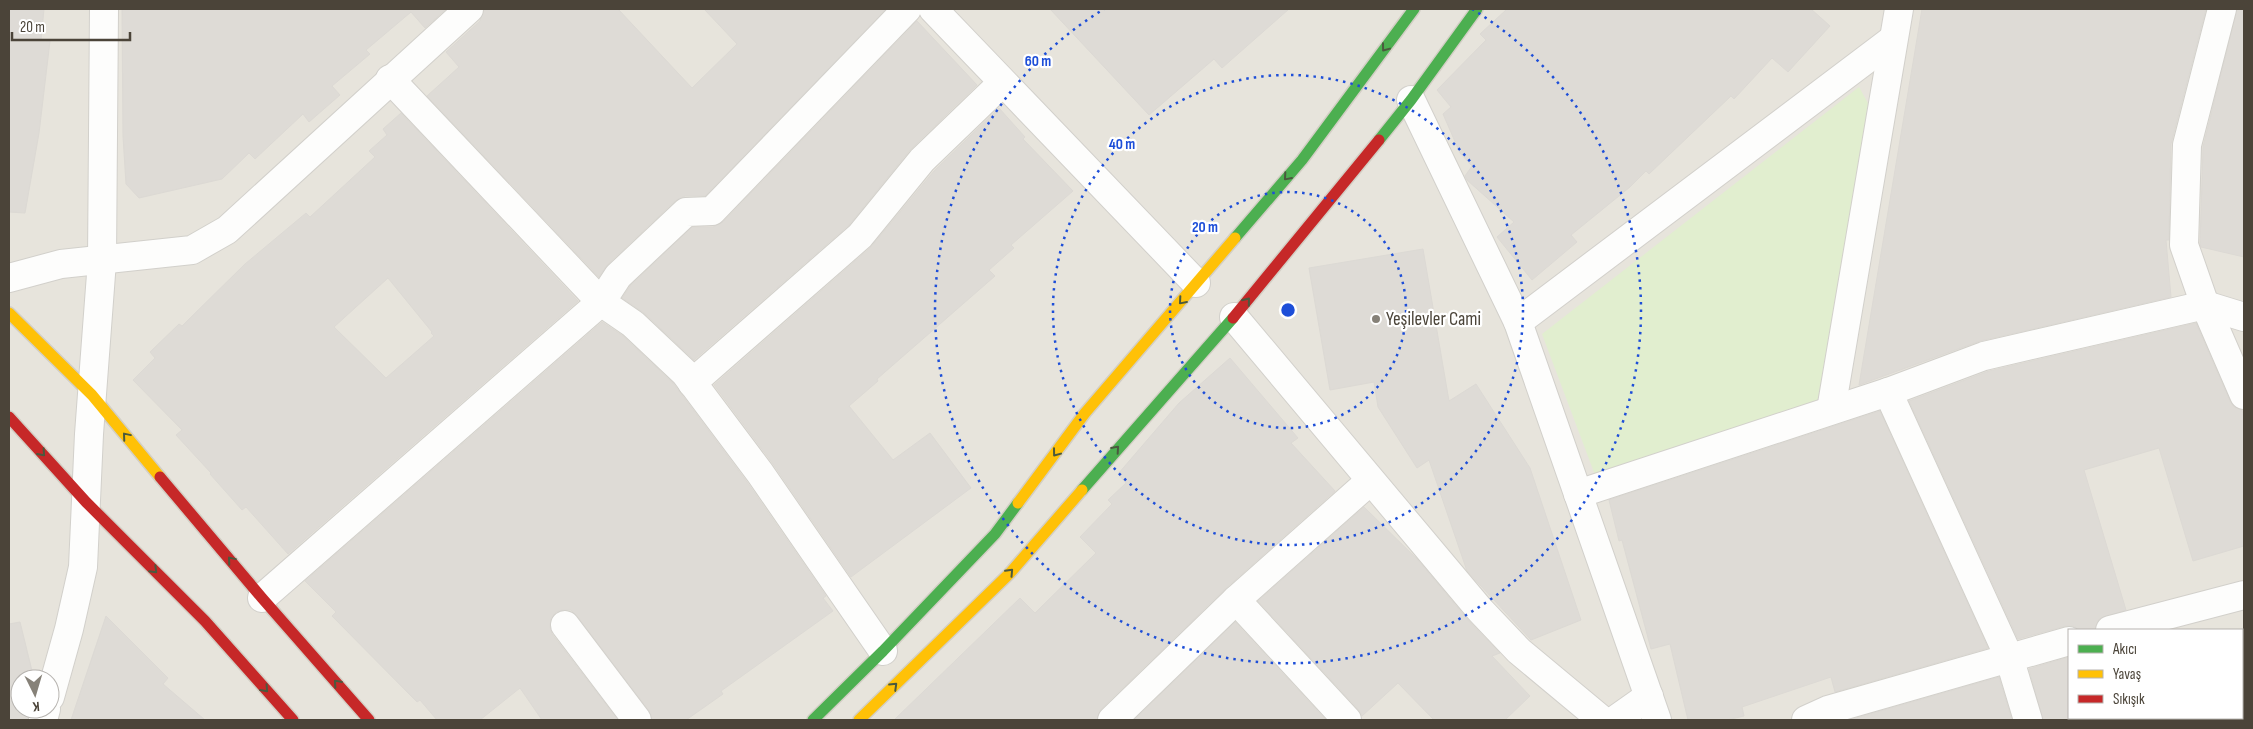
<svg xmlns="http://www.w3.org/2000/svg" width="2253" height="729" font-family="'Sofia Sans Condensed',sans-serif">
<rect width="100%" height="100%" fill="#f4f2ee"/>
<path fill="#e7e4dc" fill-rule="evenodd" d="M 9,9 L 2244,9 L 2244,720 L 9,720 ZM 2069,630 L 2242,630 L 2242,718 L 2069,718 ZM 20,679 L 50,679 L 50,709 L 20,709 Z"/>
<path fill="#e1eecf" d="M 1859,87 L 1869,105 L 1819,410 L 1598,483 L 1542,334 Z"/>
<g fill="#dedbd6" stroke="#dcd9d4" fill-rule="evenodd">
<path d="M 9,9 L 44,9 L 41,40 L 50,41 L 39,133 L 25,213 L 9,212 Z"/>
<path d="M 122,9 L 446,9 L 425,28 L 411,12 L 366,50 L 370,54 L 332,86 L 340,95 L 309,122 L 303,114 L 255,159 L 249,153 L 222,179 L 139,198 L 126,184 L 123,136 Z"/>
<path d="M 484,9 L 618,9 L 692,88 L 737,44 L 704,9 L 886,9 L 705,196 L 685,196 L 675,201 L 607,265 L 599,277 L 427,96 L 459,67 L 446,52 L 480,21 Z"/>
<path d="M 1050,9 L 1289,9 L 1222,68 L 1214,59 L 1149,115 Z"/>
<path d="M 1507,9 L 1811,9 L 1830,26 L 1788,72 L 1772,58 L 1734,99 L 1731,96 L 1649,174 L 1646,171 L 1630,187 L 1571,235 L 1577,242 L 1532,280 L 1497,237 L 1514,222 L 1467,180 L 1465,176 L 1472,166 L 1460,153 L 1443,114 L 1451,107 L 1437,90 L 1486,40 L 1480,34 Z"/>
<path d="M 1922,9 L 2206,9 L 2171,144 L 2169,240 L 2166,240 L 2171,297 L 1980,341 L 1859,385 Z"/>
<path d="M 2237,9 L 2244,9 L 2244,257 L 2201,247 L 2200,243 L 2203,147 Z"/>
<path d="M 917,21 L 977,85 L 910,150 L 849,225 L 694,360 L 644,313 L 622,298 L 630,286 L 692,227 L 713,227 L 723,222 Z"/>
<path d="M 999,108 L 1025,137 L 1023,139 L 1073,191 L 1011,245 L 1014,248 L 989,270 L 995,276 L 877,379 L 878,381 L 849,406 L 893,460 L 930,433 L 971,488 L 851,577 L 773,464 L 714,385 L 870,248 L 934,171 Z"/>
<path d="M 401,113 L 578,301 L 288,554 L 246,507 L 242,510 L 210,474 L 211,473 L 176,435 L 182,430 L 133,380 L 155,358 L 150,352 L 179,324 L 182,326 L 245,264 L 306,213 L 310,217 L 375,157 L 369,151 L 387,135 L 383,129 ZM 388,278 L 432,332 L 431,333 L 434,336 L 386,378 L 334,327 Z"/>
<path d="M 1423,249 L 1449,401 L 1476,384 L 1530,468 L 1581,620 L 1531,640 L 1467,571 L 1429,460 L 1417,468 L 1378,407 L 1374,382 L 1330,390 L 1309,268 Z"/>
<path d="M 602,322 L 623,336 L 673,383 L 747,482 L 826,596 L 823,598 L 833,611 L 721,691 L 723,694 L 686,720 L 652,720 L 649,711 L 577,616 L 571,610 L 563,610 L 556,612 L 551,619 L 550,626 L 552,634 L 618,720 L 542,720 L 520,688 L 480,720 L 437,720 L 420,700 L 417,702 L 332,616 L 336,612 L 305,581 Z"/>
<path d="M 2196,323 L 2230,401 L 2234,407 L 2242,410 L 2244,419 L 2244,546 L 2193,561 L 2159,448 L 2084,470 L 2126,610 L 2099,619 L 2095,630 L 2080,630 L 2073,626 L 2065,626 L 2018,639 L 1909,401 L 1989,371 Z"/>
<path d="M 1230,358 L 1298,438 L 1291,443 L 1335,491 L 1225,589 L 1101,709 L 1097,720 L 894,720 L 1020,598 L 1035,613 L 1096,553 L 1080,537 L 1112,504 L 1108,500 L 1126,483 L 1118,474 L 1179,403 Z"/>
<path d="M 1880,411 L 1988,648 L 1835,692 L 1831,677 L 1742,707 L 1744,716 L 1727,720 L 1688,720 L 1670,644 L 1651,649 L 1622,540 L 1619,541 L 1609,500 Z"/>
<path d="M 1364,507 L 1418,560 L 1468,620 L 1500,653 L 1492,656 L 1530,696 L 1505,720 L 1434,720 L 1398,683 L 1362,716 L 1358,709 L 1258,601 Z"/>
<path d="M 106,616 L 168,678 L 163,684 L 205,720 L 71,720 Z"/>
<path d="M 20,622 L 34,679 L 20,679 L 20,709 L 30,709 L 28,720 L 9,720 L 9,624 Z"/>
<path d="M 1235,622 L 1326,720 L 1134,720 Z"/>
<path d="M 2069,657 L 2069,720 L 2043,720 L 2029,669 Z"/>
<path d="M 1999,677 L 2012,720 L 1849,720 Z"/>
</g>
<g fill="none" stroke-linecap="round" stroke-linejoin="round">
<defs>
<g id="street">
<path d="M 933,9 L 1196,283"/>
<path d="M 2222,9 L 2187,145 L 2184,245 L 2205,305 L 2244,395"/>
<path d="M 390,79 L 601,302 L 633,324 L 685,373 L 760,473 L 883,651"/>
<path d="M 1411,100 L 1518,322 L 1657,720"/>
<path d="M 9,278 L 61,264 L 192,250 L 227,230 L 469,9"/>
<path d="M 1234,317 L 1480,610 L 1519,651 L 1602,720"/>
<path d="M 1518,322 L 1892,40"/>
<path d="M 692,383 L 860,236 L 922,160 L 1002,83"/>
<path d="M 1888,392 L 2009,657 L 2028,720"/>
<path d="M 1831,410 L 1899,9"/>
<path d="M 1578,494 L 1888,392 L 1984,356 L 2205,305 L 2244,317"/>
<path d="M 262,598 L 601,302 L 618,276 L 686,212 L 712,211 L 907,9"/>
<path d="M 1236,600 L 1347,720"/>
<path d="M 565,625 L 637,720"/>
<path d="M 2110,630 L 2244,595"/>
<path d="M 50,697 L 69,629 L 83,567 L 89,434 L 102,261 L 104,9"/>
<path d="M 43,720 L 46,709"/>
<path d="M 1112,720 L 1236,600 L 1370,481"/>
<path d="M 1615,720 L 1649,696"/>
<path d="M 1806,720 L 1828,710 L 2069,641"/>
</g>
<g id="fast">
<path d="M 1379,140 L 1411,100 L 1477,9"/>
<path d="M 1235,238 L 1302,160 L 1414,9"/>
<path d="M 1082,490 L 1233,318"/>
<path d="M 813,720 L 883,651 L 995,534 L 1018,503"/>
</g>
<g id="slow">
<path d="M 9,313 L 92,395 L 160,477"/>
<path d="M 1018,503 L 1085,413 L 1235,238"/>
<path d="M 859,720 L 1010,573 L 1082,490"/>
</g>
<g id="jam">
<path d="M 1233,318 L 1379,140"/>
<path d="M 9,417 L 86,502 L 205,621 L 293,720"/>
<path d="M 160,477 L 262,598 L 369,720"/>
</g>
</defs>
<use href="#street" stroke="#d2d0cb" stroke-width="30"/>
<use href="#fast" stroke="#d3cfc5" stroke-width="14"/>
<use href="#slow" stroke="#d3cfc5" stroke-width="14"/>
<use href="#jam" stroke="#d3cfc5" stroke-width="14"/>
<use href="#street" stroke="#fdfdfc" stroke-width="28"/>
<use href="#fast" stroke="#4caf50" stroke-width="11"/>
<use href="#slow" stroke="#ffc107" stroke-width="11"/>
<use href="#jam" stroke="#c62828" stroke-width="11"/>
</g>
<defs><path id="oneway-chevron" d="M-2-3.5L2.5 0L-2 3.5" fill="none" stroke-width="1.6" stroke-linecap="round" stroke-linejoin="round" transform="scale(1.25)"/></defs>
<g stroke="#4b593e">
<use href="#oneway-chevron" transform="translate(1385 48) rotate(127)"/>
<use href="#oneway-chevron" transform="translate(1287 177) rotate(131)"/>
<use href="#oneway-chevron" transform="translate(1182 301) rotate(131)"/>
<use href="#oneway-chevron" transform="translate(1247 301) rotate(-51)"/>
<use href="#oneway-chevron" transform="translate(126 436) rotate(-130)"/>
<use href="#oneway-chevron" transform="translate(1116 449) rotate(-49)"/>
<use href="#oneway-chevron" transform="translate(42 453) rotate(48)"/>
<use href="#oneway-chevron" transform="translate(1056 453) rotate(127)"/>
<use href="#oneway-chevron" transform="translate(231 560) rotate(-130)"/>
<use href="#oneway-chevron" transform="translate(154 570) rotate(45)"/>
<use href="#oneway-chevron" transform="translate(1010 572) rotate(-47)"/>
<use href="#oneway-chevron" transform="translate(337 683) rotate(-131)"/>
<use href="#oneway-chevron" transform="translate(894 686) rotate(-44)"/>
<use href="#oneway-chevron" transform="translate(265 689) rotate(48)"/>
</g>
<g fill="none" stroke="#1d4ed8" stroke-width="2.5" stroke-dasharray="2.5 5">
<circle cx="1288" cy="310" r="118"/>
<circle cx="1288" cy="310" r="235"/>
<path d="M1472 9A353 353 0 1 1 1104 9"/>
</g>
<circle fill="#868178" stroke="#fff" stroke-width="2" cx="1376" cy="319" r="5"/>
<g text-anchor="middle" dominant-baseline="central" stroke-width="4.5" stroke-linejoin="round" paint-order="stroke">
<g font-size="19" fill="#4b4439" stroke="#fff" text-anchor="start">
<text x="1386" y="319">Yeşilevler Cami</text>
</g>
</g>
<circle cx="1288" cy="310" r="8" fill="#1d4ed8" stroke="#fff" stroke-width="2.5"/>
<g font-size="15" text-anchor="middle" font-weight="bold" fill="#1d4ed8" stroke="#fff" stroke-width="4.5" stroke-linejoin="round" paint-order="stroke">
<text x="1038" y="66">60 m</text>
<text x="1122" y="149">40 m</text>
<text x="1205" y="232">20 m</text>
</g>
<rect width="2253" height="729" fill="none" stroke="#4b4439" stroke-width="20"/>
<rect x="2068" y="629" width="175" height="90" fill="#ffffff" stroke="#b7b4b0"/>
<rect x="2078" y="645" width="25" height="8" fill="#4caf50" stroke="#b7b4b0"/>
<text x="2113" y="654" font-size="15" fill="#4b4439">Akıcı</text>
<rect x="2078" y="670" width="25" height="8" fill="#ffc107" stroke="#b7b4b0"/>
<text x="2113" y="679" font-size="15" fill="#4b4439">Yavaş</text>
<rect x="2078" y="695" width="25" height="8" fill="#c62828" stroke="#b7b4b0"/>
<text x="2113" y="704" font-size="15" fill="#4b4439">Sıkışık</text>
<g transform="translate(35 694) rotate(175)"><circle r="24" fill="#ffffff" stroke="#b7b4b0"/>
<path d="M0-4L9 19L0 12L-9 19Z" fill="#868178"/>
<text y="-8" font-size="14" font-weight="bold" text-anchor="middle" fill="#4b4439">K</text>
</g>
<path d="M12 32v8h118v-8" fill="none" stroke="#4b4439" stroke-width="2.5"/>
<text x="20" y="32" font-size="15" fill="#4b4439" stroke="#ffffff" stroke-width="4" paint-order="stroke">20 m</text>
</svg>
